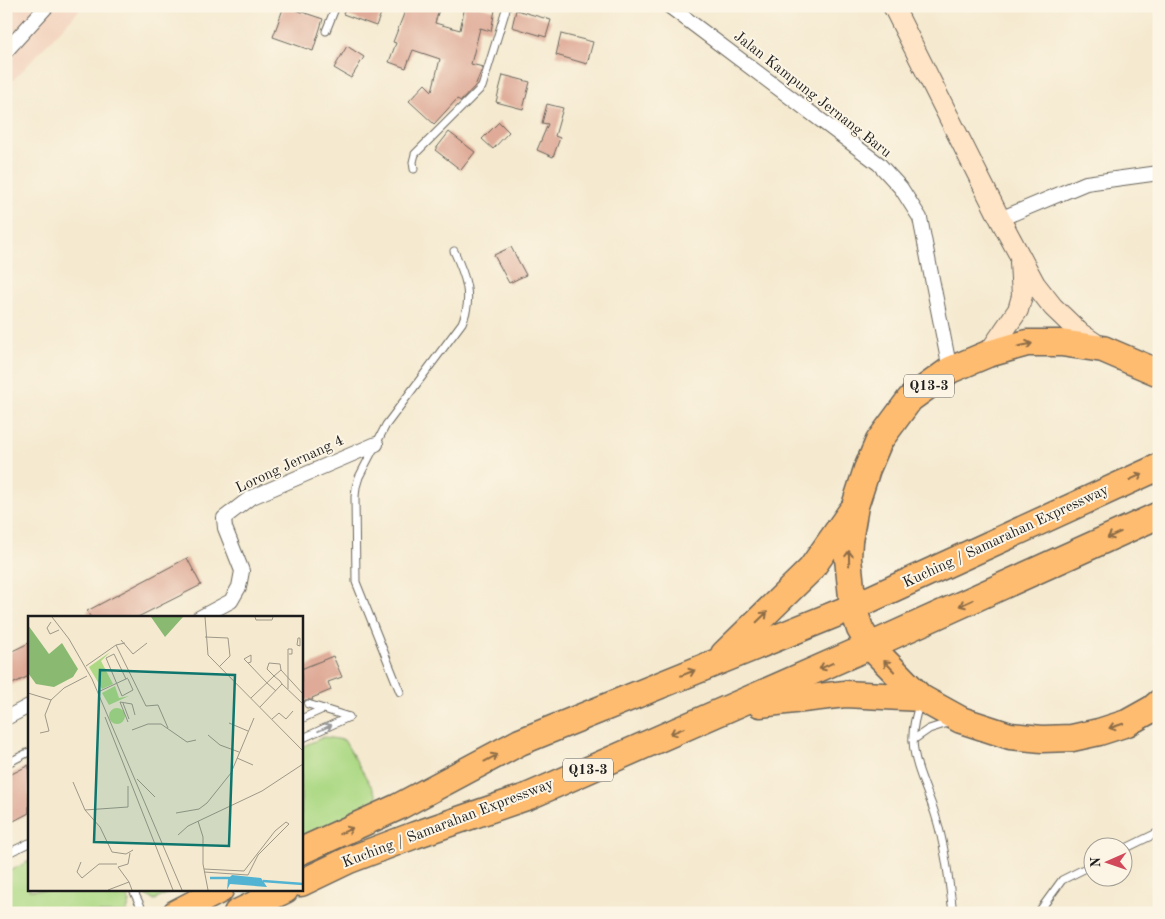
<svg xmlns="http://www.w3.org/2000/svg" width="1165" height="919" font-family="'Old Standard TT',serif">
<rect width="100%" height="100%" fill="#fcf5e5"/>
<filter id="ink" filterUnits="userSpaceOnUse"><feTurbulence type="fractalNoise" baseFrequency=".02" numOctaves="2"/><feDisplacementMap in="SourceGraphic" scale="10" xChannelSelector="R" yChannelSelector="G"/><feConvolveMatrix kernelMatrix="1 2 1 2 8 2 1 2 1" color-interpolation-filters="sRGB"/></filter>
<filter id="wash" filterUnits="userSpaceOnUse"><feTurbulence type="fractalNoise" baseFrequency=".0096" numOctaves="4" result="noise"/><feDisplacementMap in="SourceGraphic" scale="20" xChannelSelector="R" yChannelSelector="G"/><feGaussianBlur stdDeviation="1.12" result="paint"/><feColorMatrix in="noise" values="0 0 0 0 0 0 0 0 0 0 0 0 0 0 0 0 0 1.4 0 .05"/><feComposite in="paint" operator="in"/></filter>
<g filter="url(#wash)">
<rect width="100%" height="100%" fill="#f5ead0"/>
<path fill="#f3d4bf" d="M 6,6 L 83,6 L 6,88 Z"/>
<g fill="#add985" stroke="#647a50">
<path d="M 324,737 L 344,740 L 377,796 L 374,806 L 301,842 L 301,747 Z"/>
<path d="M 29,861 L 29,890 L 124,890 L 130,902 L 126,913 L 6,913 L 6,873 Z"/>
<path d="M 142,890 L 174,890 L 155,900 L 145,895 Z"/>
</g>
<g id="blocks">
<g fill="#dfab98">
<path d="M 284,6 L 323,19 L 313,51 L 273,37 Z"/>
<path d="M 346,6 L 384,6 L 376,26 L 343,14 Z"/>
<path d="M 407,6 L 440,6 L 435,23 L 460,30 L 465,6 L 479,6 L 495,10 L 491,31 L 480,28 L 471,64 L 483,67 L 475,86 L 461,101 L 457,99 L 434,124 L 409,101 L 425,84 L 432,91 L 440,59 L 413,50 L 406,68 L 389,62 L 396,43 L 393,42 Z"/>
<path d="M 516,10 L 551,20 L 546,37 L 512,27 Z"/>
<path d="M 561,34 L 593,42 L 587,64 L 556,55 Z"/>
<path d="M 347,46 L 364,57 L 351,78 L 334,68 Z"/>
<path d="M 503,75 L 530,82 L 523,109 L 496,102 Z"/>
<path d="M 547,104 L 563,108 L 555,136 L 560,138 L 553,157 L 537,150 L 548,124 L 542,123 Z"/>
<path d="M 499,122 L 509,132 L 493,149 L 482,139 Z"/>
<path d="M 449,132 L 475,152 L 461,170 L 435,150 Z"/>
<path d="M 511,247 L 526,275 L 509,283 L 494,255 Z"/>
<path d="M 187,558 L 201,585 L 136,618 L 91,618 L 87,611 Z"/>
<path d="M 29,643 L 29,676 L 6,687 L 6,654 Z"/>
<path d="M 333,656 L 342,677 L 328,682 L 331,690 L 312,698 L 313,700 L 305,700 L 301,706 L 301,669 Z"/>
<path d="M 29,765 L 29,813 L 6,825 L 6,777 Z"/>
</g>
</g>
</g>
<g filter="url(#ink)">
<use href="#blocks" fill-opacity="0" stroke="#68645b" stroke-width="1"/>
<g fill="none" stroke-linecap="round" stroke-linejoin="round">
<defs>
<g id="lane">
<path d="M 326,31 L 336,6"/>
<path d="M 414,169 L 413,162 L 415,154 L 482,87 L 507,6"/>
<path d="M 400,692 L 356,582 L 355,497 L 356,487 L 359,477 L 386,425 L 462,323 C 474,297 465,275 454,251"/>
<path d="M 920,702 C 916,714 912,727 913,740 C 914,766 927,789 935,814 C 945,845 949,880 953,913"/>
<path d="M 308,704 L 349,717"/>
<path d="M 301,719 L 323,709"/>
<path d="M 301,739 L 349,717"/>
<path d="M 913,740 L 929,729 L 951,722"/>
<path d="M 6,764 L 29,752"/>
<path d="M 1122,850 L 1159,832"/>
<path d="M 6,854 L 29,843"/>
<path d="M 133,890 L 144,913"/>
<path d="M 1038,913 L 1062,880 L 1092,865"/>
</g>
<g id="street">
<path d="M 669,6 L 879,164 L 901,188 L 920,218 L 950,370"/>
<path d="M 6,51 L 47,6"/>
<path d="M 1000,219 L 1086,183 L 1159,173"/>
<path d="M 199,618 L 231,601 L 239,587 L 242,571 L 225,528 L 224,518 L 250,498 L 376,444"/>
<path d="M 6,718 L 29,706"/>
</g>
<g id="secondary">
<path d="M 893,6 L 1000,219 L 1035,284 L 1053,307 L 1080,333 L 1102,348"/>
<path d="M 988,354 L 1018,310 L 1022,296 L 1020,262"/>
</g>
<g id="highway">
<path d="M 1159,373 L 1103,349 L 1061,343 L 1027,343 L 988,354 L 950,370 L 910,399 L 879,441 L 867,469 L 855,506 L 849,541 L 848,558 L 853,607 L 860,629 L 870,646 L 921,698 L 961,720 L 1010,736 L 1042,739 L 1072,738 L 1099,732 L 1127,723 L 1152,709 L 1159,703"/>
<path d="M 724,654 L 811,569 L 851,512"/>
<path d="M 760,704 L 845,694 L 921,698"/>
<path d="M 301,851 L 398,807 L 520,742 L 853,607 L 1159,467"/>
<path d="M 301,883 L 349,860 L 415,835 L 529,796 L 870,646 L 1159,515"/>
<path d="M 176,913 L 220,890"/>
<path d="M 237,913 L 285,890"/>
</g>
</defs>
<use href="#lane" stroke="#68645b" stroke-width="9"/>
<use href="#street" stroke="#68645b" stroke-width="16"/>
<use href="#secondary" stroke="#68645b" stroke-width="22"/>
<use href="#highway" stroke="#68645b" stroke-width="29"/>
<use href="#lane" stroke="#fff" stroke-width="7"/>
<use href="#street" stroke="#fff" stroke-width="14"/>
<use href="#secondary" stroke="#ffe4c6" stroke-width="20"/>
<use href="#highway" stroke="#febc70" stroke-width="26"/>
</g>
<defs><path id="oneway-shaft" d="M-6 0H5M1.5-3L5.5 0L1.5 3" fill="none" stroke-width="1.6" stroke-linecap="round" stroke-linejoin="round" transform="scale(1.25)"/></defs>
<g stroke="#8d6c46">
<use href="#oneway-shaft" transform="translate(1025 345) rotate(-11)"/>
<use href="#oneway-shaft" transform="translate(1136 477) rotate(-25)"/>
<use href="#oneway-shaft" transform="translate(1114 535) rotate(156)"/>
<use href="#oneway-shaft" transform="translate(849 558) rotate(-91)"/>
<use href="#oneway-shaft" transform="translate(966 603) rotate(156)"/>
<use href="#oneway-shaft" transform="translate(762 617) rotate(-44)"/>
<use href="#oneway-shaft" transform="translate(826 666) rotate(156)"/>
<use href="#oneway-shaft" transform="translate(889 666) rotate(-133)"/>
<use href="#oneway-shaft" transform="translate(688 673) rotate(-21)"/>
<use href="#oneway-shaft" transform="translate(1116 726) rotate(162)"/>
<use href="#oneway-shaft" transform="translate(677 731) rotate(157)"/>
<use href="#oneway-shaft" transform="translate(491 758) rotate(-28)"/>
<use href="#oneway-shaft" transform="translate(346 831) rotate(-25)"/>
</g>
<use stroke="#999" href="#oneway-shaft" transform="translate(325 728) rotate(-25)"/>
</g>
<g text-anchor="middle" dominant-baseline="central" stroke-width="4" stroke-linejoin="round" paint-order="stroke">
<g fill="#fcf5e5" stroke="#5f5d58" stroke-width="1">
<rect x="904" y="374.5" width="50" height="23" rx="4"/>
<rect x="563" y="758.5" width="50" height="23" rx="4"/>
</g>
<g font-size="14" font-weight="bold" fill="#1c1c1c">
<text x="929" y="386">Q13-3</text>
<text x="588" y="770">Q13-3</text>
</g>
<g font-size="15" fill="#1c1c1c" stroke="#fcf5e5">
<text transform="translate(812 95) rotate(38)">Jalan Kampung Jernang Baru</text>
<text transform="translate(290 465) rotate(-25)">Lorong Jernang 4</text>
<text transform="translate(1006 537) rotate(-25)">Kuching / Samarahan Expressway</text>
<text transform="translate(448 824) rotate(-21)">Kuching / Samarahan Expressway</text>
</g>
</g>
<g transform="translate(28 616)">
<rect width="275" height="275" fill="#f5ead0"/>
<path d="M 82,36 L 73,45 L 85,68 L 74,73 L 61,51 ZM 87,70 L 91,82 L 101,80 L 81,89 L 74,77 ZM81 100a8 8 0 1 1 16 0a8 8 0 1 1-16 0Z" fill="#add985"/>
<path d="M 123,1 L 155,1 L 137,21 ZM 0,9 L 21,38 L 34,27 L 50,53 L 45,61 L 26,71 L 8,68 L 0,57 Z" fill="#8ab972"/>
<path d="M 204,259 L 233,262 L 239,271 L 202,268 L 199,274 L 200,263 Z" fill="#53b3d2"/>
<path fill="none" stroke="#53b3d2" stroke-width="2.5" d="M 182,262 L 204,262M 235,265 L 275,268"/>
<path fill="none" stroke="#9e9888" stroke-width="1" d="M 24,1 L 41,23 L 64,63 L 154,274M 177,1 L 180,39 L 275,135M 227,1 L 228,4 L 244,4 L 245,1M 23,6 L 19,12 L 22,18 L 31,14M 177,21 L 200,22 L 202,40 L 191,51M 270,22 L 272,22 L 272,30 L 269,29 ZM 93,24 L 105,38 L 119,27M 88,29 L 118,90 L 130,89 L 140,112M 220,47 L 223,46 L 223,39 L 216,43 L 221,48 L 239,67 L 248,75M 58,50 L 88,29 L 97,27M 253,54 L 275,78M 98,63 L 86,38 L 78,42 L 94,80 L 105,74 L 100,63M 260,73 L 260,33 L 264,33 L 264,38 L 261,38M 70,76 L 100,62M 0,77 L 23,84M 223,82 L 246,60 L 253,54 L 252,48 L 241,47 L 239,53 L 246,60 L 252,65 L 254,68 L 275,88M 92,86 L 104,88 L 107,99M 92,86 L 100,106M 95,87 L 101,103M 232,91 L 254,68M 77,101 L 145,274M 244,103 L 251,97 L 258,103 L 265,95M 201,107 L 220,115M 104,114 L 120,108 L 133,108 L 159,126 L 168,124M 12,117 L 21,115 L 17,99 L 23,84 L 36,72 L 59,60M 180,119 L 192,129 L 211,136M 209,142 L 225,149M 109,163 L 127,181M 45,166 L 57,194 L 72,211 L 84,236 L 98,238 L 105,234M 100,191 L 100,170M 57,194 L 100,191M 148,197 L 171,193 L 179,187 L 203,157 L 226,102M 170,205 L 175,221 L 175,248 L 180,274M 150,219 L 160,210 L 234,175 L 275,148M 53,246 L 49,256 L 54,262 L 71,248 L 89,248M 176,253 L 216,255 L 247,215 L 258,206 L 261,208 L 230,239 L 220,259 L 176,256M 101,266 L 90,251 L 100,248 L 102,237M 80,274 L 101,266 L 104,274"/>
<path fill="#0f766e" fill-opacity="0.15" stroke="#0f766e" stroke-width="2.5" d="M 72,54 L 207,59 L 201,230 L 66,226 Z"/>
<rect width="275" height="275" fill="none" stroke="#1c1c1c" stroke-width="2.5"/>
</g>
<rect width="1165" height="919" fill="none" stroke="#fcf5e5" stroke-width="25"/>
<g transform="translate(1108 862) rotate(268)"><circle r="24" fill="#fcf5e5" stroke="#a29e95"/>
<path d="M0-4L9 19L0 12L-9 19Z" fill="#d1495b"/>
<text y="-8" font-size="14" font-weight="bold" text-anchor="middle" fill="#1c1c1c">N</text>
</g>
</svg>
